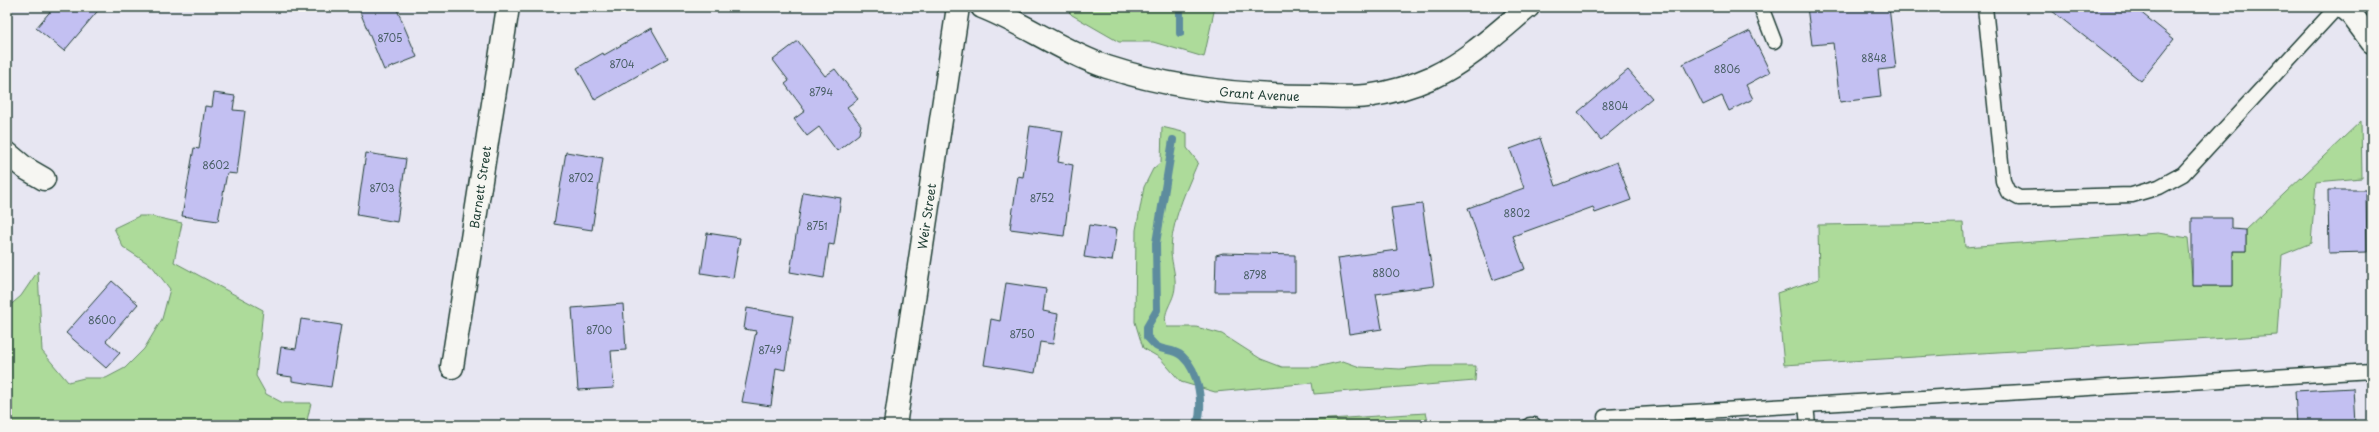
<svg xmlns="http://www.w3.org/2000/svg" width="2379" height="432" font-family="'Playpen Sans',sans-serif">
<rect width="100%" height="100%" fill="#e7e6f2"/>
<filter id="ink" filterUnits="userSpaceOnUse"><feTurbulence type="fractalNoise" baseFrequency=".025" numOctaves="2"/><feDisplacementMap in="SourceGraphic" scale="8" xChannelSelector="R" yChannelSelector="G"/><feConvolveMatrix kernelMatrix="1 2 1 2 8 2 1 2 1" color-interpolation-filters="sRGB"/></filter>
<g filter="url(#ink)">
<g fill="#addb9a" stroke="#668c67">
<path d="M 1064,7 L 1215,7 L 1204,57 L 1153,42 L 1119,42 L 1072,15 Z"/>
<path d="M 2361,121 L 2362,178 L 2316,182 L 2311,243 L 2282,255 L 2277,335 L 1784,365 L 1777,293 L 1819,279 L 1818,225 L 1963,223 L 1965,247 L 2158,233 L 2188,238 L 2193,286 L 2233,286 L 2233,251 L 2246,251 L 2246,230 Z"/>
<path d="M 1162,127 L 1187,133 L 1187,148 L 1198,162 C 1186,191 1171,221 1171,253 C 1172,265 1176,275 1175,287 C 1174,303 1161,311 1167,327 L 1196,327 L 1222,334 L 1261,359 L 1282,367 L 1316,367 L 1343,361 L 1360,367 L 1400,369 L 1432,366 L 1476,366 L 1475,381 L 1314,394 L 1312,383 L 1215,392 L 1181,382 L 1160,358 L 1143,348 L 1135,322 L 1136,230 L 1144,187 L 1153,169 L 1161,162 Z"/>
<path d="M 139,216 L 150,216 L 182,223 L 174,262 L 263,310 L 256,376 L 266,394 L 283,403 L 311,403 L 306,425 L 7,425 L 7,308 L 21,296 L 38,271 L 42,351 L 68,382 L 84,378 L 106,378 L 125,368 L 144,349 L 162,319 L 170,289 L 152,266 L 123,247 L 114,228 Z"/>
<path d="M 1426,413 L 1429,425 L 1233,425 Z"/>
</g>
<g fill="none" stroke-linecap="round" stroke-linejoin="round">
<g stroke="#5d8c9e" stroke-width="8">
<path d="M 1180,33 L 1180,7"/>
<path d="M 1173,140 L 1156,243 L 1157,310 L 1147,327 L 1147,337 C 1150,339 1153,344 1156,346 C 1163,351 1174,349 1182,356 C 1199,371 1204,404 1197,425"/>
</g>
</g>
<g fill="#c3c0f2" stroke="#1f3d34">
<path d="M 54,7 L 101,7 L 64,51 L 36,28 Z"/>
<path d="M 358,7 L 396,7 L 417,57 L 384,70 Z"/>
<path d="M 1807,7 L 1889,7 L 1896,68 L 1878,70 L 1881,97 L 1840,102 L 1833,43 L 1812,45 Z"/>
<path d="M 2047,7 L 2134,7 L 2174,39 L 2141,81 Z"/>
<path d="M 651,28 L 668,58 L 595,100 L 577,68 L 603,53 L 604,55 Z"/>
<path d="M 1750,31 L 1770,72 L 1746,85 L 1753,99 L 1729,111 L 1722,96 L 1703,105 L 1683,64 Z"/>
<path d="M 798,41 L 825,76 L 835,69 L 858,99 L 847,107 L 861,125 L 859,134 L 837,151 L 819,127 L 807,136 L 794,119 L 805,111 L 785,84 L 789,81 L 773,60 Z"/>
<path d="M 1628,70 L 1652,98 L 1601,140 L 1578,112 Z"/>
<path d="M 214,93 L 235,96 L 233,110 L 245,111 L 237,174 L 227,173 L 218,221 L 182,216 L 194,148 L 199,149 L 205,106 L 212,107 Z"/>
<path d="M 1030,126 L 1063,131 L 1058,162 L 1073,165 L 1064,236 L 1010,229 L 1018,176 L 1023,177 Z"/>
<path d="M 1540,138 L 1556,186 L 1617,162 L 1631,200 L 1595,213 L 1593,207 L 1513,236 L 1525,269 L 1493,280 L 1468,208 L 1524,188 L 1510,149 Z"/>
<path d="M 566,152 L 603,158 L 592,230 L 554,224 Z"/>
<path d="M 366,153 L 406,159 L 397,222 L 357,215 Z"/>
<path d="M 2328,190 L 2366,190 L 2367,252 L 2329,253 Z"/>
<path d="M 803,192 L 841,198 L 834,245 L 829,244 L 824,278 L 790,272 Z"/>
<path d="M 1422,204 L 1434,286 L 1376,294 L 1382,329 L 1349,334 L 1338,258 L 1397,250 L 1391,208 Z"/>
<path d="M 2192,218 L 2231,218 L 2231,229 L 2246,230 L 2246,251 L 2233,251 L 2233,286 L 2192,286 Z"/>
<path d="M 1089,225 L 1117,229 L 1112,261 L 1084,257 Z"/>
<path d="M 707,233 L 740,238 L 733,278 L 701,273 Z"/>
<path d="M 1223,253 L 1295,255 L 1295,292 L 1215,292 L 1216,255 Z"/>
<path d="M 112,281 L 138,304 L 106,341 L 120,353 L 106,368 L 66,333 Z"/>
<path d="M 1006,283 L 1046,289 L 1043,311 L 1058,314 L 1053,344 L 1040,342 L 1035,373 L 984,365 L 991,319 L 1000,321 Z"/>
<path d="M 623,304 L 626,350 L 611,351 L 614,388 L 578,390 L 572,308 Z"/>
<path d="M 747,308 L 793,316 L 785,370 L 776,368 L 771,406 L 742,402 L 756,331 L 744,329 Z"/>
<path d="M 301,319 L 341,325 L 331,387 L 292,381 L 292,377 L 277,375 L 281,347 L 296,349 Z"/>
<path d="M 2353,388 L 2355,425 L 2297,425 L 2295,391 Z"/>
</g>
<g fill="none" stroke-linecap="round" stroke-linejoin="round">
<defs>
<g id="lane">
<path d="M 1761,7 L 1774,41"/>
<path d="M 1985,7 L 2003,181 L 2008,192 L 2019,198 L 2132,195 L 2159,187 L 2183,174 L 2337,7"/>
<path d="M 1806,405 L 1808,425"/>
<path d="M 1605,417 L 2372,371"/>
<path d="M 1530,425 L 1534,425"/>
</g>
<g id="street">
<path id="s1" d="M 982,7 C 1025,24 1063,52 1107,67 C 1174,89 1246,96 1315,96 C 1332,96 1350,98 1367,96 C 1389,93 1413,86 1433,77 C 1469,60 1498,32 1528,7"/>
<path d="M 2342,7 L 2352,15 L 2372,42"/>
<path d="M 7,153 L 25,168 L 44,179"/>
<path id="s2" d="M 452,367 L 508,7"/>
<path id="s3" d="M 895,425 L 958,7"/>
</g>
</defs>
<use href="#lane" stroke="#1f3d34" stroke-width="17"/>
<use href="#street" stroke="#1f3d34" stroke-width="25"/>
<use href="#lane" stroke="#f6f6f2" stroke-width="14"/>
<use href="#street" stroke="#f6f6f2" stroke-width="22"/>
</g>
</g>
<g text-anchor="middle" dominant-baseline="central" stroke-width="3" stroke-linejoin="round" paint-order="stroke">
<g font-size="10" fill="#485e64">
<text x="390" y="37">8705</text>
<text x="1874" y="57">8848</text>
<text x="622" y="63">8704</text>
<text x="1727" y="68">8806</text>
<text x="821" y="91">8794</text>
<text x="1615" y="105">8804</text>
<text x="216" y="164">8602</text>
<text x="581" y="177">8702</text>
<text x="382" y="187">8703</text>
<text x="1042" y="197">8752</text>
<text x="1517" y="212">8802</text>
<text x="817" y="225">8751</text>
<text x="1386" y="272">8800</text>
<text x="1255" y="274">8798</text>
<text x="102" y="319">8600</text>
<text x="599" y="329">8700</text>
<text x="1022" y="333">8750</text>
<text x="770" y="349">8749</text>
</g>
<g font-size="12" fill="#1f3d34" stroke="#f6f6f2">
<text stroke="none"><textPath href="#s1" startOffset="294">Grant Avenue</textPath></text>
<text stroke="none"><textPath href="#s2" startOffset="182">Barnett Street</textPath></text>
<text stroke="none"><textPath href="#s3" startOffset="211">Weir Street</textPath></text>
</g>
</g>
<rect width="2379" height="432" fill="none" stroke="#f6f6f2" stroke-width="24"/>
<rect x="12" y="12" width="2355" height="408" fill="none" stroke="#1f3d34" stroke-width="1.5" filter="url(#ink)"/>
</svg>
